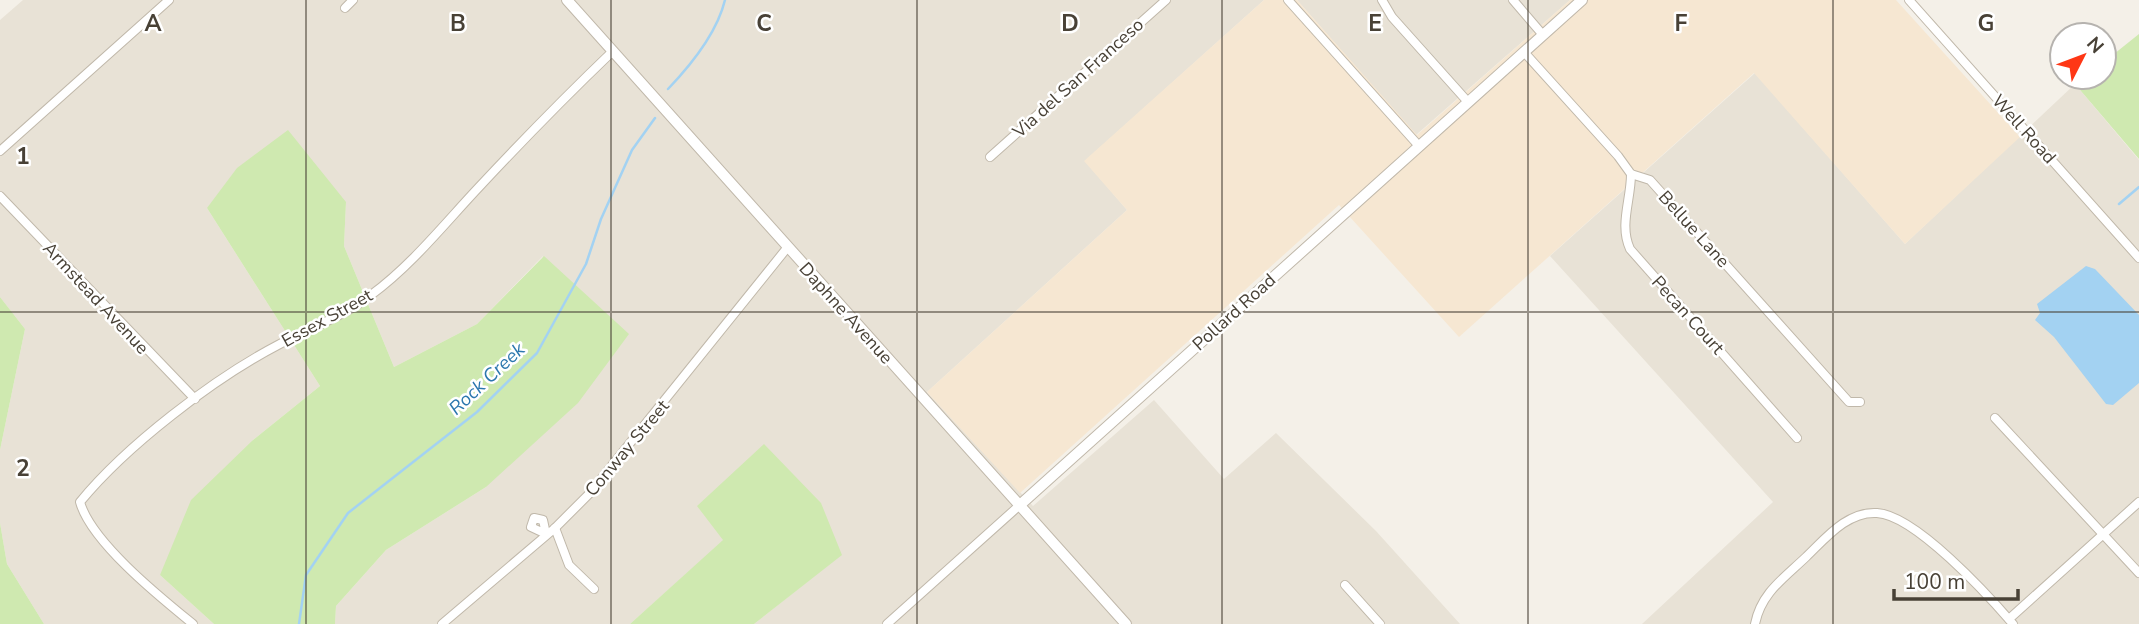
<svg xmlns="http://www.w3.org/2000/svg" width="2139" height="624" font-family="'Nunito Sans',sans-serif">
<rect width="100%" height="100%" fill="#f4f0e8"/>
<g fill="#e8e2d6">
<path d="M 23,0 L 1264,0 L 1085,161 L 1127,210 L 927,392 L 1033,506 L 1154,400 L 1224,479 L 1276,433 L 1376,531 L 1460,624 L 754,624 L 842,554 L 724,540 L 630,624 L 335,624 L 336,606 L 386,550 L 486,487 L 543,256 L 477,324 L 394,367 L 344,246 L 346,202 L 207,208 L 320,386 L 253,440 L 160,575 L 214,624 L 44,624 L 7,564 L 0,523 L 0,450 L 25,329 L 0,297 L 0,20 Z"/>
<path d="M 1297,0 L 1570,0 L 1416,135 Z"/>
<path d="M 1755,73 L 1905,244 L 2075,84 L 2139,160 L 2139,624 L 1642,624 L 1773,502 L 1550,256 Z"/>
</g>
<path fill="#f6e7d2" d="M 1264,0 L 1297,0 L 1417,135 L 1570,0 L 1896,0 L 2020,137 L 1905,244 L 1754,73 L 1459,337 L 1339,205 L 1020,493 L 927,392 L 1127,210 L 1084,161 Z"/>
<g fill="#cfe9b0">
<path d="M 2139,34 L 2139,159 L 2075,84 L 2085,77 L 2104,77 L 2104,62 Z"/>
<path d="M 288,130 L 346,202 L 344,246 L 394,367 L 477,324 L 544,256 L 629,334 L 578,403 L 486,487 L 386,550 L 336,606 L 335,624 L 214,624 L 160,575 L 191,500 L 253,440 L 320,386 L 207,208 L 237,168 Z"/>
<path d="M 0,297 L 25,329 L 0,450 Z"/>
<path d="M 764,444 L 821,503 L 842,555 L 754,624 L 630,624 L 723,540 L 697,506 Z"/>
<path d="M 0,523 L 7,564 L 44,624 L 0,624 Z"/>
</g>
<path fill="#a3d2f2" d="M 2086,266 L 2095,269 L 2139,315 L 2139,383 L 2113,405 L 2106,404 L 2054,337 L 2035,320 L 2040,313 L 2037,304 Z"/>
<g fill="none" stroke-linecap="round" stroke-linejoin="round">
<g stroke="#a3d2f2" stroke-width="2.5">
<path d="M 668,89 C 691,65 717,33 725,0"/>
<path d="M 2119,204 L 2139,187"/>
<path d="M 299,624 L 306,575 L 348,513 L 477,412 L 537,353 L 586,264 L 601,219 L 632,150 L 655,118"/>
</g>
<defs>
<g id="minor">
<path d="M 1288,0 L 1419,146"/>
<path d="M 1382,0 L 1392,17 L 1468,102"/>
<path d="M 1513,0 L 1543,35"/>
<path d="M 1909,0 L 2139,258"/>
<path d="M 345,8 L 353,0"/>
<path d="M 1524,52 L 1618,156 L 1631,174 L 1650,180 L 1849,402 L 1860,402"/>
<path d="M 0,151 L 169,0"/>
<path d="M 990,157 L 1166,0"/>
<path d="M 1631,174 C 1631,200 1619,225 1630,249 L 1797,438"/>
<path d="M 0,196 L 195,399"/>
<path d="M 1995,418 L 2139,573"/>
<path d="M 534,518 L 543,520 L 546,534 L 531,527 Z"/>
<path d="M 555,528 L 569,565 L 594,589"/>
<path d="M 1345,585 L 1380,624"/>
<path d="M 2009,619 L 2139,502"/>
<path d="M 193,624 C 161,598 91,542 80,502 C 126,446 213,379 278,345 C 309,328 343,317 371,295 C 412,265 445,223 480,186 C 523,140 567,95 613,51"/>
<path d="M 442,624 L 555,528 L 589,494 L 787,248"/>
<path d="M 887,624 L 1021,504"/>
<path d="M 1755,624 C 1761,593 1784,578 1806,557 C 1825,539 1847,511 1877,513 C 1915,515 1988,595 2013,624"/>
</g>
<g id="tertiary">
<path d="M 567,0 L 1126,624"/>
<path d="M 1021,504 L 1582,0"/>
</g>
</defs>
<use href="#minor" stroke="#c0b8aa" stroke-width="10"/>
<use href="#tertiary" stroke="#c0b8aa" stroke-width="12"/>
<use href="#minor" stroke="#fff" stroke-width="8"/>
<use href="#tertiary" stroke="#fff" stroke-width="10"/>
</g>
<path fill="none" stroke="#484136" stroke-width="2" stroke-opacity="0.55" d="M 306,0 L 306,624M 611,0 L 611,624M 917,0 L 917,624M 1222,0 L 1222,624M 1528,0 L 1528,624M 1833,0 L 1833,624M 0,312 L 2139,312"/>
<g text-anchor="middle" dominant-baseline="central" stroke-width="5" stroke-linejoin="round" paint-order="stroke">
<g font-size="18" fill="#484136" stroke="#fff">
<text transform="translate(1078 78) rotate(-42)">Via del San Franceso</text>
<text transform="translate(2024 129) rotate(48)">Well Road</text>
<text transform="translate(1694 229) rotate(48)">Bellue Lane</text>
<text transform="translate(96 298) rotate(47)">Armstead Avenue</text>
<text transform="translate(1234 312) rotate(-42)">Pollard Road</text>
<text transform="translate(846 313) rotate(48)">Daphne Avenue</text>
<text transform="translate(1688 315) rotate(48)">Pecan Court</text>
<text transform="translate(327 318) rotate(-29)">Essex Street</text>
<text transform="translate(627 448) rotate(-50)">Conway Street</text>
</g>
<g font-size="19" font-style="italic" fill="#2c77ae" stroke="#fff">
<text transform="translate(487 379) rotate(-43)">Rock Creek</text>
</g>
</g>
<g font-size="23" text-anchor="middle" font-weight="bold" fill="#484136" stroke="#fff" stroke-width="5" stroke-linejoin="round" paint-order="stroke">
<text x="153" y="31">A</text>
<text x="458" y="31">B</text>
<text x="764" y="31">C</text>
<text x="1070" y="31">D</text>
<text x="1375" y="31">E</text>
<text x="1681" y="31">F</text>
<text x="1986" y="31">G</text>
<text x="23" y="164">1</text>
<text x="23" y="476">2</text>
</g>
<g transform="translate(2083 56) rotate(48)"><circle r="33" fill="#ffffff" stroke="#b6b3af" stroke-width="2"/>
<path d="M0-5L12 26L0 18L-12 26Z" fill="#fe3715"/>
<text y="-10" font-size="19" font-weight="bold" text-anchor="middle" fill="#484136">N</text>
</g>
<path d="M1894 589v10h124v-10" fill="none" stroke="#484136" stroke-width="3.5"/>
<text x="1904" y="589" font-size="21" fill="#484136" stroke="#ffffff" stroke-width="5" paint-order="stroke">100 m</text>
</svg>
